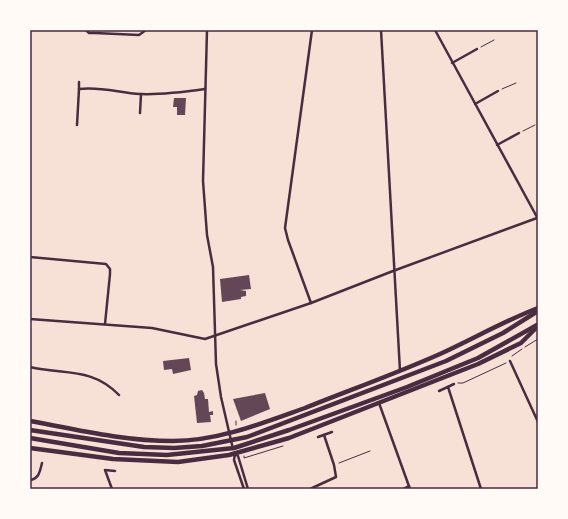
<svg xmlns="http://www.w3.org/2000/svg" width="568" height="519" font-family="'Fira Sans',sans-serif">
<rect width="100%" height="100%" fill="#f7e1d7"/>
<g fill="#644757">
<path d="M 174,98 L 186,98 L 185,115 L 177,115 L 177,107 L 173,107 Z"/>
<path d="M 249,275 L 251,289 L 240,290 L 246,291 L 246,296 L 241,297 L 241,299 L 222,302 L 220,279 Z"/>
<path d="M 189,358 L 191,370 L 173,374 L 172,369 L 164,370 L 163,361 Z"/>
<path d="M 202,390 L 204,393 L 205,399 L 208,399 L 209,412 L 213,411 L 213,415 L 210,415 L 211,422 L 197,423 L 194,396 L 197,395 L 198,391 Z"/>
<path d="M 265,393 L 270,409 L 241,421 L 233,399 Z"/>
</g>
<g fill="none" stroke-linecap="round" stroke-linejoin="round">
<g stroke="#4a2c40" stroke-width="1">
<path d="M 481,47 L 494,40"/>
<path d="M 502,89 L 516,83"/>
<path d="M 523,131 L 535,125"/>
<path d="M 525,347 L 538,339"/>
<path d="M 512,356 L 522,349"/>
<path d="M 458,383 L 463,383 L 506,363"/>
<path d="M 236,421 L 236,425"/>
<path d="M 244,456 L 244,458 L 283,446"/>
<path d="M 339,463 L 370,451"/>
</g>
<g stroke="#4a2c40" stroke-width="2.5">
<path d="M 86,30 L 89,33 L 95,33 L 139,35 L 146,30"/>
<path d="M 207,30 L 203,181 L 207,235 L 213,267 L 216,364 L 221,397 L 233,449"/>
<path d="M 381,30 L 400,371"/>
<path d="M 435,30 L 538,219"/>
<path d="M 452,63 L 477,49"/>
<path d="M 79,82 L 79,89"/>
<path d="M 475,104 L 498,91"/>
<path d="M 140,113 L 141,94"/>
<path d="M 77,125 L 79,89 C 100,86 120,93 140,94 C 162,95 184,92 205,89"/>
<path d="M 497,145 L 519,133"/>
<path d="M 30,257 L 106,264 L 110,269 L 110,274 L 105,324"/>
<path d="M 311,303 L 288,240 L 285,228 L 312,30"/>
<path d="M 30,319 L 152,328 L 205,339 L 311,303 L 393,271 L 537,218"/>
<path d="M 510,361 L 538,422"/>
<path d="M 30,367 C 64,375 92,367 119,395"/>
<path d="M 448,387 L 481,489"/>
<path d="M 439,391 L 454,384"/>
<path d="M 379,403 L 410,489"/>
<path d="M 318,437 L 332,432"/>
<path d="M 235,454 L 234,460 L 244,489"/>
<path d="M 235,454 L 238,456 L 248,489"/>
<path d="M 30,480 C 39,479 40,471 42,463"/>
<path d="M 112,489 L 105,470 L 115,471"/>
<path d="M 310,489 L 336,477 L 334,465 L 324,435"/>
<path d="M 403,489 L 409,486"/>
</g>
<g stroke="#4a2c40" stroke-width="4.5">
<path d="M 30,421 C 78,430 125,441 173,441 C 218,441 263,423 305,408 C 350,390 395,374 440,354 C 473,339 504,321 538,308"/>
<path d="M 30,430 L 144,447 L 174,448 L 202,446 L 247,437 L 446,361 L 503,333 L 538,311"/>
<path d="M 30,438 L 119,453 L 167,455 L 234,448 L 289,430 L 407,387 L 478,358 L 537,325"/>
<path d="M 30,448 L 113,459 L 178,462 L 229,455 L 289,438 L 478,364 L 521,343 L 538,326"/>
</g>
</g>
<rect width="568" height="519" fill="none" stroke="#fffaf5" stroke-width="62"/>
<rect x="31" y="31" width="506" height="457" fill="none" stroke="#4a2c40" stroke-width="1.5"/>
</svg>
